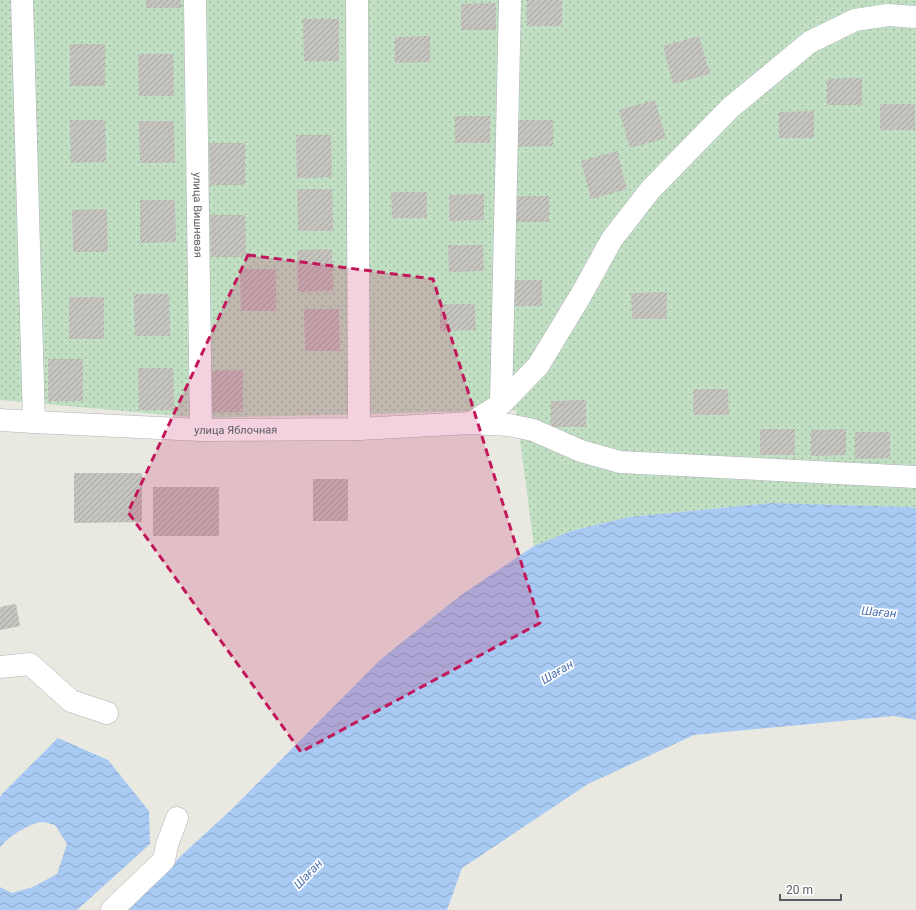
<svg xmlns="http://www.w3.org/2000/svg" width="916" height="910" font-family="Roboto,sans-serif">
<defs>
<pattern id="park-dots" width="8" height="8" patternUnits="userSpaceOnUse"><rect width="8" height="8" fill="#c0dfc3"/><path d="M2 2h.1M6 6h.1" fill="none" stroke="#9fb8a2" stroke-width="1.8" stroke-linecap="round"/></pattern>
<pattern id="water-waves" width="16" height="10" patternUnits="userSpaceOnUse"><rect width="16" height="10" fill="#a8caf3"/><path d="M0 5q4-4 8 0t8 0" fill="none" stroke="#8ca7c8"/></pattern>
<pattern id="building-hatch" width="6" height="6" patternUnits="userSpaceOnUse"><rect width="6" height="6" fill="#c6c4be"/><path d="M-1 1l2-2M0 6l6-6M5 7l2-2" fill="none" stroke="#a4a29e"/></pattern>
</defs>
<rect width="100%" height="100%" fill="#eae9e1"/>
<path fill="url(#park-dots)" d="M 0,0 L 916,0 L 916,508 L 909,507 L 772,503 L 629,517 L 571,531 L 534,546 L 516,410 L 202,418 L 0,400 Z"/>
<g fill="url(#water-waves)">
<path d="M 772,503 L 909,507 L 916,508 L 916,720 L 894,716 L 694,735 L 588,784 L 462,868 L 447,910 L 127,910 L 184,853 L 233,808 L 380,660 L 461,595 L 534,546 L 571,531 L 629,517 Z"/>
<path d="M 58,738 L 108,760 L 149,811 L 150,844 L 77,910 L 0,910 L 0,887 L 12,893 L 33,887 L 57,874 L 67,844 L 55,825 C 51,824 46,822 42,822 C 33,821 3,840 0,848 L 0,797 L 2,794 Z"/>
</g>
<g fill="url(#building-hatch)">
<rect x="146" y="0" width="35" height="8"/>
<rect x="527" y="0" width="35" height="26"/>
<path d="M 496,3 L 496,30 L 461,30 L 461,4 Z"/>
<path d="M 303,19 L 339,19 L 339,61 L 304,61 Z"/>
<path d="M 430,36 L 430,62 L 395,63 L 395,37 Z"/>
<path d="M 699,36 L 710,74 L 673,84 L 663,46 Z"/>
<rect x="70" y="44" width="35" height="42"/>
<path d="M 138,54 L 173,54 L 174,96 L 139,96 Z"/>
<path d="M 862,78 L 862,105 L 827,105 L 827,79 Z"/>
<path d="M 655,100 L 666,138 L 630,148 L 619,110 Z"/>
<rect x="880" y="104" width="35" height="26"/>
<path d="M 814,111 L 814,138 L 779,138 L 779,112 Z"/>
<rect x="455" y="116" width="35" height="27"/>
<path d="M 70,120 L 105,120 L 106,162 L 71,163 Z"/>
<path d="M 518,120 L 553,120 L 553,146 L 518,147 Z"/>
<path d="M 139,121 L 174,121 L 175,163 L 140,163 Z"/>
<path d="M 296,135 L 331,135 L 332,177 L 297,178 Z"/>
<path d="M 209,143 L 245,143 L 245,185 L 210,185 Z"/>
<path d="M 617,151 L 627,189 L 591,199 L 581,161 Z"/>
<path d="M 297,189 L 332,189 L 333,231 L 298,231 Z"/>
<path d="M 391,192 L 427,192 L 427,218 L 392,218 Z"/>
<path d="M 484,194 L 484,220 L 449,221 L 449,195 Z"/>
<rect x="514" y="196" width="35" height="26"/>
<path d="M 140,200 L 175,200 L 176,242 L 140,243 Z"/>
<path d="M 107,209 L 108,252 L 73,252 L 72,210 Z"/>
<path d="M 210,215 L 245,215 L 246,257 L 211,257 Z"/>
<path d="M 448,245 L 483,245 L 484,271 L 449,272 Z"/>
<path d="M 332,249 L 333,291 L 298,292 L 297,250 Z"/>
<path d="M 240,269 L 276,269 L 276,311 L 241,311 Z"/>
<rect x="507" y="280" width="35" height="26"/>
<path d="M 667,292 L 667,319 L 632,319 L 631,293 Z"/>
<path d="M 134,294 L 169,294 L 170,336 L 135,336 Z"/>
<rect x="69" y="297" width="35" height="42"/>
<path d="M 440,304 L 475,304 L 476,330 L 440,331 Z"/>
<path d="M 304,309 L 339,309 L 340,351 L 305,351 Z"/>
<rect x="48" y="359" width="35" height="42"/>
<path d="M 138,368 L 173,368 L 174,410 L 139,410 Z"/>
<path d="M 243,370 L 243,412 L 208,413 L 208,371 Z"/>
<path d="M 693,389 L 728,389 L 729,415 L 693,415 Z"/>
<path d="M 586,400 L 586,427 L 551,427 L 551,401 Z"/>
<rect x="760" y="429" width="35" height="26"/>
<path d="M 846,429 L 846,455 L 811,456 L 811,430 Z"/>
<path d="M 855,432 L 890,432 L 890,458 L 855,459 Z"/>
<path d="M 74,473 L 142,473 L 142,522 L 74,523 Z"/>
<rect x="313" y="479" width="35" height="42"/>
<rect x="153" y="487" width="66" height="49"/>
<path d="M 16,604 L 20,626 L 0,630 L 0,607 Z"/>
</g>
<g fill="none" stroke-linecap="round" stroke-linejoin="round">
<defs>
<g id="minor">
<path d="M 22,0 L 34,422"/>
<path id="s1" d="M 195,0 L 201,430"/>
<path d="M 357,0 L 359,429"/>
<path d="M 501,404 L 510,1"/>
<path id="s2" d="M 0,420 L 34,422 L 201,430 L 359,429 L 471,423 L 509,425 L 533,430 L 581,451 L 620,462 L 916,477"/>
<path d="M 471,423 L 501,404 L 538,366 L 581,295 L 612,239 L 651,189 L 730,108 L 810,42 L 855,20 L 888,15 L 916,17"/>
<path d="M 0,667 L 30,664 L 71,701 L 107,713"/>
<path d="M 112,910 L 164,860 L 167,845 L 177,818"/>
</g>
</defs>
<use href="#minor" stroke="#b1b3b7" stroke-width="23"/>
<use href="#minor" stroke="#fff" stroke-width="22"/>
</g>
<path fill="#c2185b" fill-opacity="0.2" stroke="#c2185b" stroke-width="3" stroke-dasharray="8 5" stroke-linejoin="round" d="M 248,255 L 433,279 L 540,623 L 301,752 L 128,512 Z"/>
<g text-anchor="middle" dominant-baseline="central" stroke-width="3.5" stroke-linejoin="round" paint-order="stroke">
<g font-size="11" fill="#595c60" stroke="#fff">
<text stroke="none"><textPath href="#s1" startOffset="215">улица Вишневая</textPath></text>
<text stroke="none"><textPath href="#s2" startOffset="236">улица Яблочная</textPath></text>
</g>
<g font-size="12" font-style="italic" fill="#4f75b2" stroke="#fff">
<text transform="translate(879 612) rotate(5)">Шаған</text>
<text transform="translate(557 672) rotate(-31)">Шаған</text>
<text transform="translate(308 874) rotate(-46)">Шаған</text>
</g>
</g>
<path d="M780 894v6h61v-6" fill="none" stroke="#595c60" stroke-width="2"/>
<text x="786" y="894" font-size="12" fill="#595c60" stroke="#ffffff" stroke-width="3" paint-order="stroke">20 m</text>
</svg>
